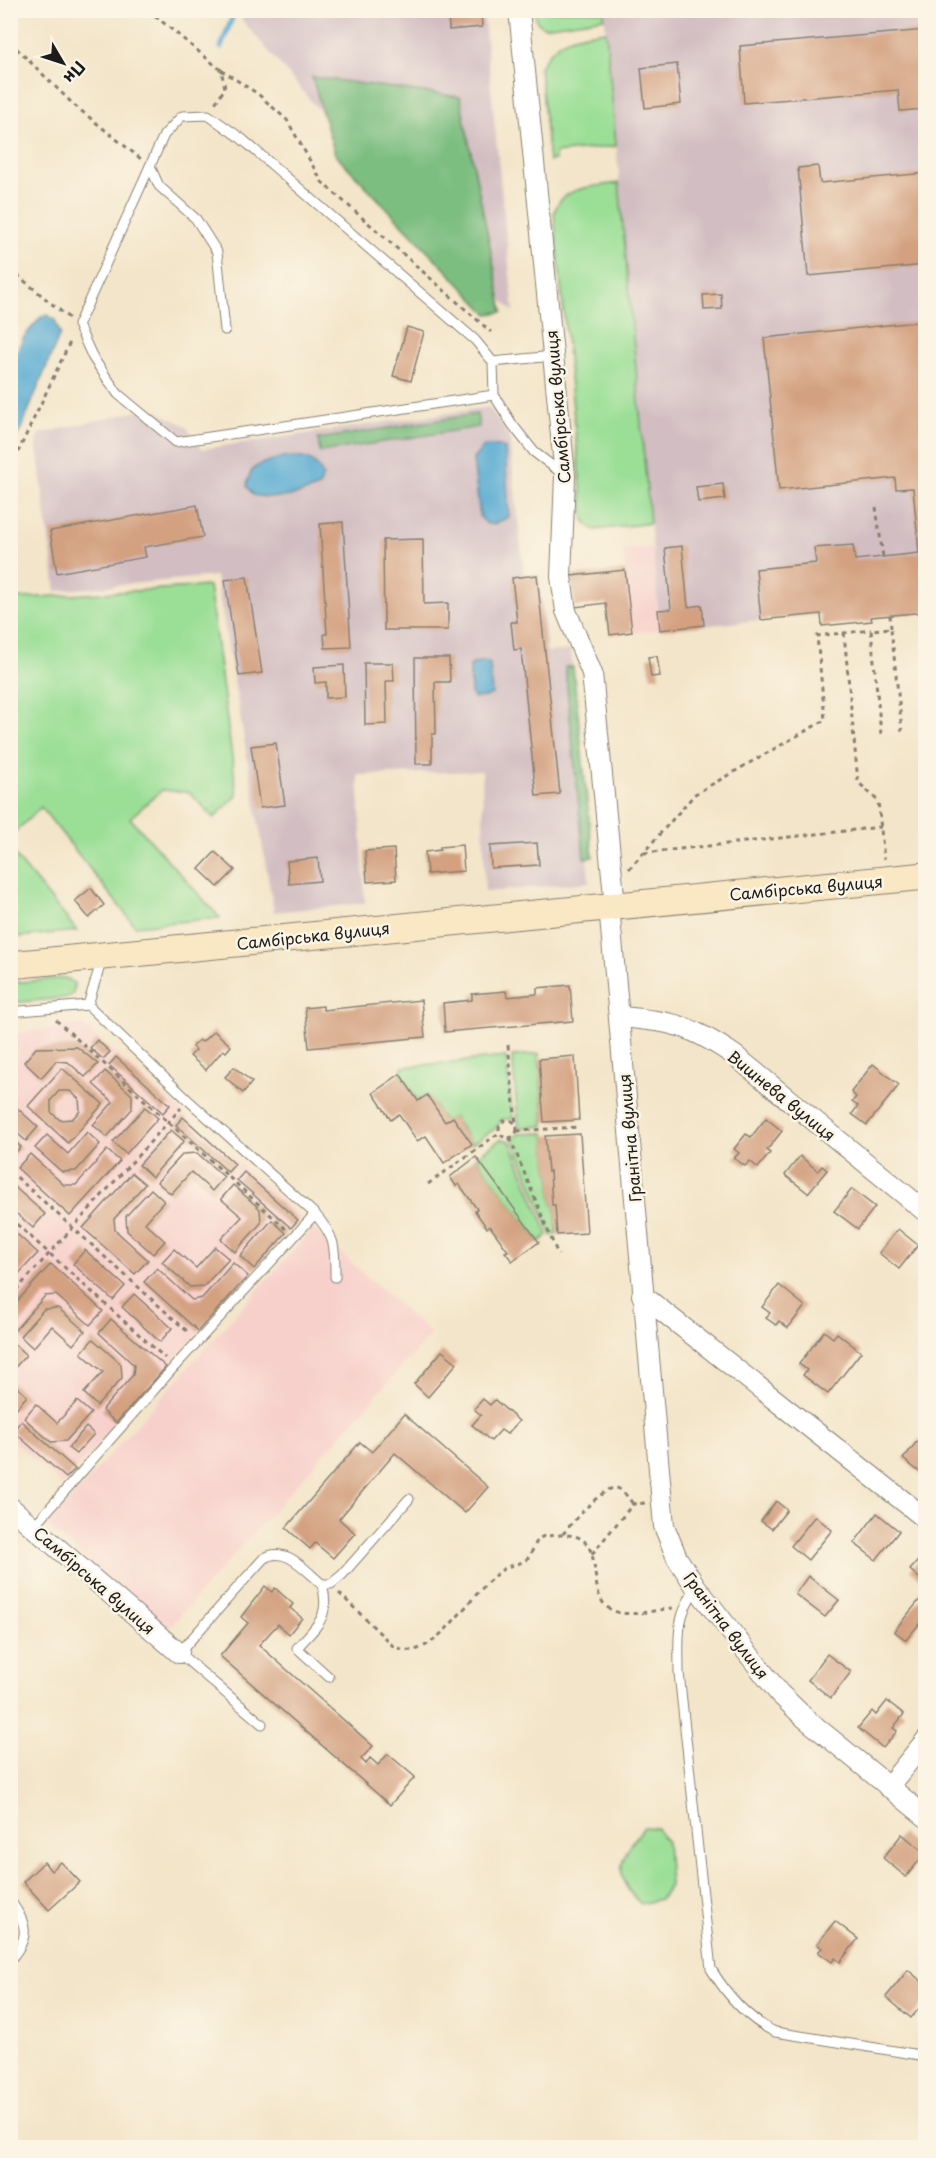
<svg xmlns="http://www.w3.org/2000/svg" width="936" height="2158" font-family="'Playpen Sans',sans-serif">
<rect width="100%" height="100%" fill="#fcf5e5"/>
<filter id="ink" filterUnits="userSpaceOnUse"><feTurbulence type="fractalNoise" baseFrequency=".0167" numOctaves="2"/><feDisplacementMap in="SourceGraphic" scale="12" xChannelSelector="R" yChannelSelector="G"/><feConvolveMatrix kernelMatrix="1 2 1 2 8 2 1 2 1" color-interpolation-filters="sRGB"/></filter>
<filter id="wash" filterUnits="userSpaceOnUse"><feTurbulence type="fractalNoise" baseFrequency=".008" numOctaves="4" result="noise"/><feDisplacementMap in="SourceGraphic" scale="24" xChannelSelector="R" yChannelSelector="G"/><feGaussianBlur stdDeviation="1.35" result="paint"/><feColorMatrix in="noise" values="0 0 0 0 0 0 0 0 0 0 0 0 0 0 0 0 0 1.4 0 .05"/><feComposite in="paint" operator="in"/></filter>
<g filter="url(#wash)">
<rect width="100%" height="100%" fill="#f3e5c9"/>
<g fill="#f7d0cb">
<path d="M 652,547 L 660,630 L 610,635 L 606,604 L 575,607 L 571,576 L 625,570 L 623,550 Z"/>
<path d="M 83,1025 L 301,1218 L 62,1485 L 11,1439 L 11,1034 Z"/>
<path d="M 313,1228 L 431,1334 L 166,1631 L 47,1525 Z"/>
</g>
<g fill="#d2bec2">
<path d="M 245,10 L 483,11 L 514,312 L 383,185 L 242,20 Z"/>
<path d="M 604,11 L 925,11 L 925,612 L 872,617 L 872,621 L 822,626 L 820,614 L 660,630 Z"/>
<path d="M 489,407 L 509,436 L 524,576 L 539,575 L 547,652 L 571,650 L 589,882 L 485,892 L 482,771 L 358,775 L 365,903 L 274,912 L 216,576 L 56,591 L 36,441 L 39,434 L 150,408 L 186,426 L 202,449 Z"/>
</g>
<g fill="#9bdf97" stroke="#5c7e5a" stroke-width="1.5">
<path d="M 534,11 L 604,11 L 604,18 L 544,27 L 537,22 Z"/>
<path d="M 606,31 L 616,146 L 555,153 L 555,160 L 549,161 L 540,67 C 557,36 573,36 606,31 Z"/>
<path d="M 619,183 L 650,523 L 595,530 L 589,526 L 584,520 L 554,214 C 560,185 595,187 619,183 Z"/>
<path d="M 209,586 L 237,795 L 214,818 L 189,792 L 162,790 L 130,818 L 220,918 L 135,926 L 41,807 L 11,836 L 11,599 Z"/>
<path d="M 11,851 L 77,931 L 11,938 Z"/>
<path d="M 63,978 L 68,979 L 74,983 L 74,989 L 72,995 L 64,998 L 11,1003 L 11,983 Z"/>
<path d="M 539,1054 L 544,1126 L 519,1128 L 512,1056 Z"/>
<path d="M 506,1057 L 513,1119 L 502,1119 L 496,1128 L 472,1144 L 454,1117 L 445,1122 L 427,1095 L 418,1101 L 400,1074 L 403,1067 Z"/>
<path d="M 545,1133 L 548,1171 L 550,1171 L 552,1205 L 555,1205 L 557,1235 L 552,1236 L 513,1139 L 518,1134 Z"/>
<path d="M 501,1139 L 510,1141 L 548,1235 L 539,1242 L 476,1157 Z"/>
<path d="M 644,1827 L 656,1828 L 667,1842 L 670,1886 L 660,1899 L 641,1904 C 609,1875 621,1856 644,1827 Z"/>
</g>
<g fill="#7cbe80" stroke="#4c6d4e" stroke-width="1.5">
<path d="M 312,77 L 460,97 L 503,312 L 488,314 L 335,154 Z"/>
<path d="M 477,414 L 479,427 L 320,452 L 318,439 Z"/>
<path d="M 565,667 L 573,667 L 593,857 L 584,858 Z"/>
</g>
<g fill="#56aad2" stroke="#396377" stroke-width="1.5">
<path d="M 48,315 L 55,320 L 60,334 L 21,429 L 11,447 L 11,363 L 24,337 L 42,316 Z"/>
<path d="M 484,446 L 500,446 L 505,449 L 509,517 L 494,524 L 487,524 L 480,517 L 473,459 Z"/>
<path d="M 284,457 C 301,457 316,457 323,476 L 319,487 C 293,497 280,500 253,495 L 247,486 C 249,463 264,463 284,457 Z"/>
<path d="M 485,661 L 490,664 L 492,694 L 485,697 L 474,698 L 471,693 L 470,666 L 475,663 Z"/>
</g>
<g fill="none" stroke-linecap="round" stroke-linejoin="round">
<path stroke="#56aad2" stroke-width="5" d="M 221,47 L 235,10"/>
</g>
<g id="blocks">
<g fill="#d3a080" fill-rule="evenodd">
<path d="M 448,10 L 481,10 L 482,27 L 449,30 Z"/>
<path d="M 926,30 L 926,109 L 900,111 L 898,90 L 744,103 L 740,46 Z"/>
<path d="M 677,64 L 681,104 L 645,108 L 641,68 Z"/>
<path d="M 818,166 L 820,183 L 926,173 L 926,265 L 808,276 L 798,168 Z"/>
<path d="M 721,294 L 722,309 L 704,310 L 703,295 Z"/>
<path d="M 926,321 L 926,475 L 923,475 L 926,494 L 926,612 L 871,617 L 872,621 L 822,626 L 821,614 L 761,620 L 756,569 L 816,563 L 814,548 L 853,545 L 855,560 L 919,553 L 913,488 L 896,489 L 895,478 L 779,490 L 764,338 Z"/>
<path d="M 407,327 L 424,332 L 411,381 L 393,376 Z"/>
<path d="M 723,484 L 725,499 L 698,502 L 696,487 Z"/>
<path d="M 197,505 L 203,537 L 144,547 L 146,557 L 57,573 L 50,531 Z"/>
<path d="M 343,522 L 351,647 L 325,648 L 324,634 L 327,634 L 320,524 Z"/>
<path d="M 423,539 L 424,604 L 448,603 L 448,630 L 384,630 L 383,540 Z"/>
<path d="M 682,546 L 688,607 L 702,605 L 704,625 L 660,630 L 658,610 L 671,609 L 665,548 Z"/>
<path d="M 625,570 L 632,632 L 610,635 L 606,603 L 575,607 L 571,576 Z"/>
<path d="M 537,575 L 560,794 L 536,796 L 521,649 L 514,650 L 511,622 L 517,622 L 512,578 Z"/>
<path d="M 247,577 L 262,673 L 239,676 L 225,580 Z"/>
<path d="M 657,656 L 660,676 L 651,677 L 648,657 Z"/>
<path d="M 415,658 L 449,658 L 450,682 L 435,682 L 436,734 L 432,734 L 432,764 L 416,764 Z"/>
<path d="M 364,663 L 393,663 L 394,681 L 386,681 L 387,724 L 365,725 Z"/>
<path d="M 344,665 L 345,697 L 326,698 L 326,682 L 315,683 L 314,667 Z"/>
<path d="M 276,743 L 285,805 L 260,808 L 251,746 Z"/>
<path d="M 537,843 L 539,865 L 491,868 L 490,846 Z"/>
<path d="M 462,845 L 464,871 L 427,874 L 425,852 L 440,850 L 440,847 Z"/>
<path d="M 394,849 L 396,880 L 367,882 L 365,851 Z"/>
<path d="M 215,852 L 235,870 L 218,887 L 199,869 Z"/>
<path d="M 318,858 L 320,881 L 289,884 L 287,861 Z"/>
<path d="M 91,888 L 104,905 L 89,918 L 75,901 Z"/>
<path d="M 570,985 L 573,1021 L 445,1032 L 443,1003 L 472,1000 L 472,994 L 506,991 L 507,997 L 537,994 L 537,988 Z"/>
<path d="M 421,1000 L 425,1037 L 309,1048 L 305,1008 L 323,1006 L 323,1010 Z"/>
<path d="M 214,1031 L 231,1046 L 226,1052 L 223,1050 L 206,1070 L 190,1056 L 196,1050 L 192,1047 L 199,1040 L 202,1042 Z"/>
<path d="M 97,1040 L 110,1052 L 103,1059 L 90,1048 Z"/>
<path d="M 77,1047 L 98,1064 L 85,1077 L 68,1062 L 56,1061 L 41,1078 L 24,1062 L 36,1048 Z"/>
<path d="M 575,1056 L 579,1120 L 544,1122 L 539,1059 Z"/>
<path d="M 116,1057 L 170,1105 L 163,1113 L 109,1065 Z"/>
<path d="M 873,1064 L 899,1085 L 867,1125 L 852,1114 L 858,1106 L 852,1102 L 856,1097 L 851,1092 Z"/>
<path d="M 234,1067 L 252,1082 L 243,1093 L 225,1077 Z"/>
<path d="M 62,1068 L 103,1104 L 68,1143 L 28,1106 ZM 59,1091 L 70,1091 L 79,1099 L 80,1111 L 72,1119 L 60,1120 L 51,1112 L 51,1100 Z"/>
<path d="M 105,1071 L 132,1095 L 132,1109 L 107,1137 L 93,1125 L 113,1102 L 93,1084 Z"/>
<path d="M 400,1074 L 418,1101 L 427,1095 L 445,1122 L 453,1117 L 472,1144 L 444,1163 L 426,1136 L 417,1141 L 399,1114 L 391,1120 L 373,1093 Z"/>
<path d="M 15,1106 L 38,1127 L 26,1141 L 10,1127 L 10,1112 Z"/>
<path d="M 145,1107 L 158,1118 L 126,1154 L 113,1142 Z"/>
<path d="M 183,1117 L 235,1164 L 228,1172 L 176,1125 Z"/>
<path d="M 766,1118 L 782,1131 L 767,1150 L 770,1153 L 758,1168 L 750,1161 L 745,1166 L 734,1158 L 739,1153 L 734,1149 L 746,1134 L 751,1137 Z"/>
<path d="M 171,1130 L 184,1141 L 152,1177 L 139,1165 Z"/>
<path d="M 87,1132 L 100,1144 L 76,1171 L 62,1172 L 35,1148 L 47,1135 L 68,1154 Z"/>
<path d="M 580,1134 L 587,1233 L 557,1235 L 555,1205 L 552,1205 L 550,1171 L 548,1172 L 545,1136 Z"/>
<path d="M 10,1137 L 21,1147 L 10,1158 Z"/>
<path d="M 107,1150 L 120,1161 L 70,1216 L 17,1168 L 30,1154 L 64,1185 L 76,1185 Z"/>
<path d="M 197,1153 L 224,1177 L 212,1191 L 191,1172 L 171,1194 L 157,1182 L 183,1154 Z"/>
<path d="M 800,1156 L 818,1171 L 822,1166 L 827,1170 L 808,1193 L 785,1175 Z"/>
<path d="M 476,1157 L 539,1242 L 512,1261 L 505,1252 L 508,1251 L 490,1226 L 487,1228 L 475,1211 L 477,1209 L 459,1184 L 456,1186 L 450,1177 Z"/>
<path d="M 244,1172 L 298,1220 L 291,1228 L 237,1180 Z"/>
<path d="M 132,1173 L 145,1184 L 114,1219 L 115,1230 L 148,1260 L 135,1274 L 83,1228 Z"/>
<path d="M 10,1183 L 45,1214 L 33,1228 L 10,1208 Z"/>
<path d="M 233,1185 L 260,1209 L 261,1223 L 235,1252 L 221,1239 L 242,1217 L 221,1199 Z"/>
<path d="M 151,1189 L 164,1201 L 145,1223 L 165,1241 L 153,1254 L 127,1231 L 126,1216 Z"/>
<path d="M 852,1189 L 875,1207 L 858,1229 L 834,1211 Z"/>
<path d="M 272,1220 L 286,1233 L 254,1269 L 240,1256 Z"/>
<path d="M 10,1228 L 38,1253 L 10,1283 Z"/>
<path d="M 898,1229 L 918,1245 L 899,1269 L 879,1253 Z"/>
<path d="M 215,1247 L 229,1259 L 204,1286 L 190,1287 L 162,1262 L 174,1249 L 196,1268 Z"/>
<path d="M 85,1250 L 125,1286 L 113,1300 L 73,1264 Z"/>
<path d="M 233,1263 L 248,1276 L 198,1331 L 144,1282 L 157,1268 L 192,1300 L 202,1298 Z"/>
<path d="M 51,1264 L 103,1311 L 90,1325 L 56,1295 L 45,1296 L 14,1331 L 10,1328 L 10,1309 Z"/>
<path d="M 779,1285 L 805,1306 L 788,1328 L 779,1321 L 776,1325 L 766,1318 L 770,1313 L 762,1307 Z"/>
<path d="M 134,1294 L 172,1328 L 160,1342 L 122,1307 Z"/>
<path d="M 58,1308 L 85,1331 L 73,1345 L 52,1326 L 33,1348 L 20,1336 L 44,1309 Z"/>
<path d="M 111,1319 L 166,1367 L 116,1423 L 102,1410 L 133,1375 L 134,1365 L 99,1333 Z"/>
<path d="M 824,1331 L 833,1338 L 837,1333 L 861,1352 L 828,1394 L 803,1375 L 807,1370 L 799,1364 Z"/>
<path d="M 93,1339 L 121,1364 L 122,1378 L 97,1406 L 84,1393 L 103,1372 L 81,1353 Z"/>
<path d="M 13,1343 L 26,1355 L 10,1373 L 10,1346 Z"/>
<path d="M 442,1351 L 457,1363 L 428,1397 L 414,1384 Z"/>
<path d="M 10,1381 L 27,1396 L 15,1410 L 10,1405 Z"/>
<path d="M 483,1399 L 490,1405 L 495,1400 L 519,1421 L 507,1434 L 501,1430 L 491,1441 L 472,1425 L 481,1415 L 474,1409 Z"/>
<path d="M 77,1401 L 91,1413 L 66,1441 L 51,1442 L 24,1418 L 36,1404 L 57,1423 Z"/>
<path d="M 404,1414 L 488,1487 L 465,1513 L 395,1453 L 339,1519 L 355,1533 L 333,1558 L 315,1543 L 310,1549 L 286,1528 L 360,1442 L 372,1452 Z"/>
<path d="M 21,1421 L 75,1469 L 66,1478 L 13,1431 Z"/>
<path d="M 86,1427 L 94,1434 L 76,1454 L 68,1448 Z"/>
<path d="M 919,1439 L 926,1444 L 926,1477 L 903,1459 Z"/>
<path d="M 776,1501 L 787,1510 L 772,1529 L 761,1521 Z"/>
<path d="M 877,1513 L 899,1531 L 876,1560 L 854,1543 Z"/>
<path d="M 815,1516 L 832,1530 L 808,1560 L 791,1546 Z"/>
<path d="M 924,1554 L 926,1555 L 926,1584 L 910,1570 Z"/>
<path d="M 808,1576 L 839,1600 L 825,1617 L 795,1594 Z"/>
<path d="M 265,1586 L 272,1592 L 275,1588 L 293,1604 L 290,1608 L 302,1618 L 289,1634 L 278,1624 L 259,1645 L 373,1746 L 361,1759 L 366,1764 L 370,1758 L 378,1765 L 388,1754 L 415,1777 L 390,1805 L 220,1656 L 248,1623 L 241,1617 Z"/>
<path d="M 921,1598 L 926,1602 L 926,1616 L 906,1640 L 894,1631 Z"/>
<path d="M 827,1654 L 851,1672 L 831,1698 L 808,1680 Z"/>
<path d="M 887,1701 L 904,1714 L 893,1728 L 897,1731 L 883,1748 L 858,1728 L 872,1711 L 876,1715 Z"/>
<path d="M 902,1834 L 925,1853 L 906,1877 L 883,1858 Z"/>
<path d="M 44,1862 L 51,1871 L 61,1862 L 80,1882 L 49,1910 L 23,1882 Z"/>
<path d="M 835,1921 L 858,1939 L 840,1962 L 835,1958 L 832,1962 L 818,1952 L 822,1948 L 817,1944 Z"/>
<path d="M 908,1970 L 926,1985 L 926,2000 L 911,2018 L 886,1997 Z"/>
</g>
</g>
</g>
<g filter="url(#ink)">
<use href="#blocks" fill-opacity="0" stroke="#888072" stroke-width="1.5"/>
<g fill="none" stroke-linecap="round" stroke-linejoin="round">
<defs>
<g id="lane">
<path d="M 150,166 L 159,186 L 196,219 L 217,252 L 225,330"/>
<path d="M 493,362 L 553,356"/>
<path d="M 494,395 L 493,362 L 475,340 L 242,139 L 208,115 L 182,116 L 164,135 L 78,325 L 93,358 L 118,394 L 176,442 L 494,395 L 512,424 L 534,452 L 563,474"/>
<path d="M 88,1005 L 102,959"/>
<path d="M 10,1012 L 88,1005 L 188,1100 L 315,1214 L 175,1366 L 33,1527"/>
<path d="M 315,1214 C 336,1238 335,1247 335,1277"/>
<path d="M 322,1584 C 331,1618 317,1625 297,1648 L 329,1677"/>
<path d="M 696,1587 C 675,1620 679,1636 679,1673 L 711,1969 C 727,1995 747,2019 775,2032 L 926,2056"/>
<path d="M 262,1724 L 179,1653 L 263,1559 C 285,1544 305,1570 322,1584 L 331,1584 L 342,1575 L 409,1499"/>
<path d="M 10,1900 C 27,1925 31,1936 10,1960"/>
</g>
<g id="street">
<path d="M 519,10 L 565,476 L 561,577 L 566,611 L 592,673 L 615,906"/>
<path d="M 609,906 L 664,1526 L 677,1558 L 696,1587 L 779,1693 L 805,1718 L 926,1817"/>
<path d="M 619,1017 C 672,1021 690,1025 734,1055 L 926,1212"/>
<path d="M 642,1295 L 926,1519"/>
<path d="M 10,1507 L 179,1653"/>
<path d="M 888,1787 L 926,1740"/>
</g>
<path id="secondary" d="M 10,965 L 926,876"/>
</defs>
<use href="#lane" stroke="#888072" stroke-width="11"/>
<use href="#street" stroke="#888072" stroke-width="22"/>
<use href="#secondary" stroke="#888072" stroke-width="29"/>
<g stroke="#888072" stroke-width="3" stroke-dasharray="4.5 4.5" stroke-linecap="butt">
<path d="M 148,10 L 221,70 L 225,88 L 214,105"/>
<path d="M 10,42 L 74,105 L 141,159"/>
<path d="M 221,70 L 258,94 L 287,120 L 322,182 L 491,332"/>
<path d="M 10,269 L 69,318"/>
<path d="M 10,469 L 71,340"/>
<path d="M 876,507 L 883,557"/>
<path d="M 890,615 L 891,628"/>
<path d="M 844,633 L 858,782 L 878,801 L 884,859"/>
<path d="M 881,734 L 871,630 L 891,628 L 902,731"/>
<path d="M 644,853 L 881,827"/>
<path d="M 629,869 L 695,794 L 825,720 L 817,636 L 871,630"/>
<path d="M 56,1020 L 286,1229"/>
<path d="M 508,1045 L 516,1124"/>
<circle cx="508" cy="1129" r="9"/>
<path d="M 517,1131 L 578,1127"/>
<path d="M 510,1138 L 558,1255"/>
<path d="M 10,1171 L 188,1332"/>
<path d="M 428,1184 L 499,1133"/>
<path d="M 10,1218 L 165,1358"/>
<path d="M 10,1297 L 181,1108"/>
<path d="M 563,1534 C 571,1524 603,1486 616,1488 C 623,1489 629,1499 633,1504"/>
<path d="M 592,1554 L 633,1504 L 645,1503"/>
<path d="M 339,1593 L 393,1646 C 402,1650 411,1652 420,1648 C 448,1637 476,1588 502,1570 C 510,1564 520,1565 527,1559 C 533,1553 534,1541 542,1537 C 548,1535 555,1536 560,1535 C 612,1531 582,1593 610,1609 C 627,1619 654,1610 673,1608"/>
</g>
<use href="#lane" stroke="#fff" stroke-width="9"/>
<use href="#street" stroke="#fff" stroke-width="20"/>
<use href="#secondary" stroke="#fae7c3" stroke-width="27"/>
</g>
</g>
<g text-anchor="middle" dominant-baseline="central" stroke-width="5" stroke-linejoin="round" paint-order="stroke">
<g font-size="16" fill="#1c1c1c" stroke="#fcf5e5">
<text transform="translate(557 407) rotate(-95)">Самбірська вулиця</text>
<text transform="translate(806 887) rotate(-5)">Самбірська вулиця</text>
<text transform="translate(313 935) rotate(-6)">Самбірська вулиця</text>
<text transform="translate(782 1095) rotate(39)">Вишнева вулиця</text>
<text transform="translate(629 1138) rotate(-95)">Гранітна вулиця</text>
<text transform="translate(95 1580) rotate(41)">Самбірська вулиця</text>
<text transform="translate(727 1625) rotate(53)">Гранітна вулиця</text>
</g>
</g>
<rect width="936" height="2158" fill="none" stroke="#fcf5e5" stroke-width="36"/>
<g transform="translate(63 63) rotate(129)" stroke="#fcf5e5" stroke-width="4.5" paint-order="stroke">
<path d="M0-4.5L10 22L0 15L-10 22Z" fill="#1c1c1c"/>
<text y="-9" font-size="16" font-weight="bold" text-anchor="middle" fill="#1c1c1c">Пн</text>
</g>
</svg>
